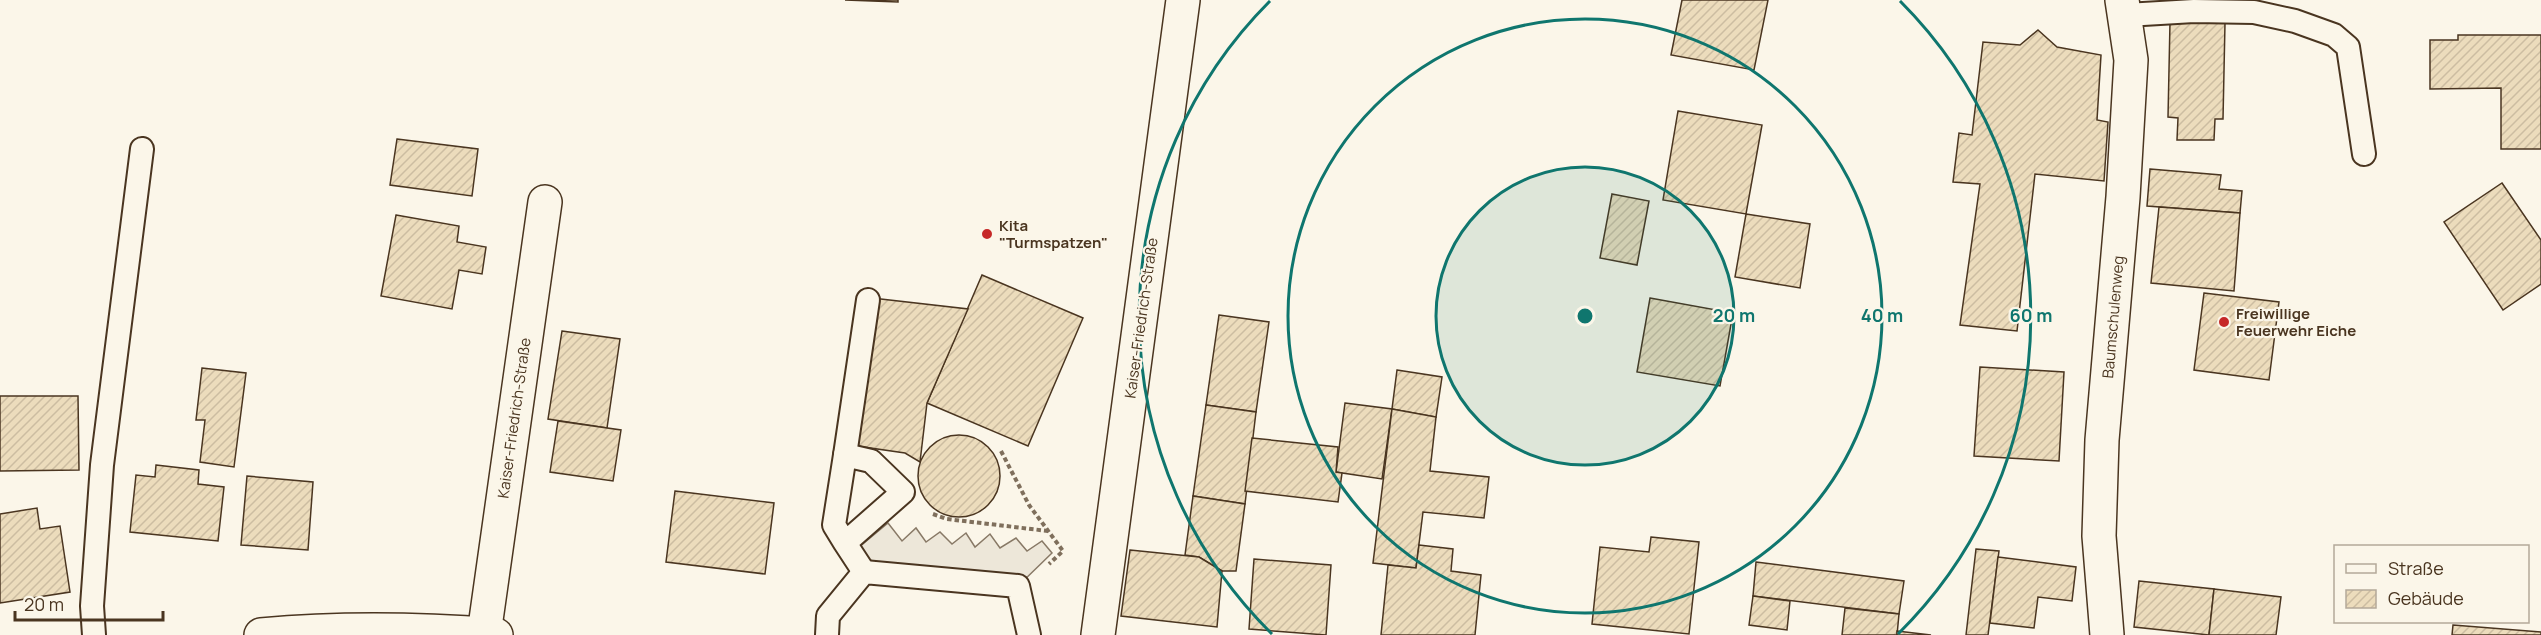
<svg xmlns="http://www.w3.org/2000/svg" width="2541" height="635" font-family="Manrope,sans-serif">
<defs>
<pattern id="building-hatch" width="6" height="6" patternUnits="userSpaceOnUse" patternTransform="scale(1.5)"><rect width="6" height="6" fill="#ecdcbc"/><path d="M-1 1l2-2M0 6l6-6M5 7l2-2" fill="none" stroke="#ccbda1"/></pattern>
</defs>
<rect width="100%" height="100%" fill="#fbf6e9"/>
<path fill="#ede7d9" stroke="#887966" stroke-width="1.5" d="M 888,523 L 902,541 L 916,528 L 926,542 L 940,532 L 952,544 L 966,533 L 975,547 L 990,534 L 1000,548 L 1016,538 L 1027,551 L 1042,541 L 1052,553 L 1018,586 L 864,572 L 852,553 Z"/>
<g fill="url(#building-hatch)" stroke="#4a3520" stroke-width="1.5">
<path d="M 845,0 L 898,0 L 898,2 Z"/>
<path d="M 1682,0 L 1768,0 L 1754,70 L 1671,55 Z"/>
<path d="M 2170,22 L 2225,23 L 2223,119 L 2215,119 L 2214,140 L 2177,140 L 2178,118 L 2168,117 Z"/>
<path d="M 2038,30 L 2057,47 L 2101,55 L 2097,120 L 2108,122 L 2104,181 L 2035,174 L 2017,331 L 1960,325 L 1980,184 L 1953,182 L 1959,133 L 1972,135 L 1983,42 L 2020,45 Z"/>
<path d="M 2458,35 L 2541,35 L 2541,149 L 2501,149 L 2501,88 L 2430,89 L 2430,40 L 2458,40 Z"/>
<path d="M 1678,111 L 1762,125 L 1746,214 L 1663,200 Z"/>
<path d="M 397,139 L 478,149 L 472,196 L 390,185 Z"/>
<path d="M 2150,169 L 2221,175 L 2219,189 L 2242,191 L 2240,213 L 2147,206 Z"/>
<path d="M 2502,183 L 2541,240 L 2541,284 L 2503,310 L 2444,222 Z"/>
<path d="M 1612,194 L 1649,201 L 1637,265 L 1600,258 Z"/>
<path d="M 2159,207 L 2240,213 L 2234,291 L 2151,283 Z"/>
<path d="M 1746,214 L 1810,224 L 1800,288 L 1735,277 Z"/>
<path d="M 396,215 L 459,226 L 457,242 L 486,247 L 482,274 L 459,270 L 452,309 L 381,296 Z"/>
<path d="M 982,275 L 1083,318 L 1028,446 L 927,403 Z"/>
<path d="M 2204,293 L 2279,302 L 2269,380 L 2194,370 Z"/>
<path d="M 872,298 L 968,309 L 927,403 L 920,462 L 905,453 L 850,445 Z"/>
<path d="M 1650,298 L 1733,313 L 1720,386 L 1637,372 Z"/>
<path d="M 1219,315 L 1269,322 L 1256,412 L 1206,405 Z"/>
<path d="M 562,331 L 620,339 L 607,428 L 548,419 Z"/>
<path d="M 1980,367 L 2064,372 L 2059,461 L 1974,456 Z"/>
<path d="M 202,368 L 246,373 L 234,467 L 200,462 L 205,420 L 196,420 Z"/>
<path d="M 1397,370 L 1442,377 L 1436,417 L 1392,409 Z"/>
<path d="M 0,396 L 78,396 L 79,470 L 0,471 Z"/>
<path d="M 1345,403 L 1392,409 L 1382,479 L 1336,472 Z"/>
<path d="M 1206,405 L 1256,412 L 1245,504 L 1193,496 Z"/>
<path d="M 1392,409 L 1436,417 L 1430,471 L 1489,477 L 1484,518 L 1423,512 L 1416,568 L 1373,563 Z"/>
<path d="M 558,421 L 621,430 L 613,481 L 550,472 Z"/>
<circle cx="959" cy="476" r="41"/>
<path d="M 1252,438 L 1338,447 L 1336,472 L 1342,473 L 1338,502 L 1245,491 Z"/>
<path d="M 156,465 L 199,470 L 198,484 L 224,487 L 218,541 L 130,532 L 136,475 L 155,477 Z"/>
<path d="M 247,476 L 313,482 L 308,550 L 241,545 Z"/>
<path d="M 675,491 L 774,503 L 765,574 L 666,562 Z"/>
<path d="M 1193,496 L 1245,504 L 1236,571 L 1222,571 L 1199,557 L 1185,555 Z"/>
<path d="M 37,508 L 40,529 L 60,526 L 70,592 L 0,603 L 0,514 Z"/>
<path d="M 1651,537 L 1699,542 L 1689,634 L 1592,624 L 1600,547 L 1649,552 Z"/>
<path d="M 1419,545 L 1453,549 L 1451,571 L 1481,575 L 1475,635 L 1381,635 L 1388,565 L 1416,568 Z"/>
<path d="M 1976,549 L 1999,551 L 1988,635 L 1966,635 Z"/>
<path d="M 1130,550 L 1199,557 L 1222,571 L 1217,627 L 1121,616 Z"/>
<path d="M 1998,557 L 2076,567 L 2072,601 L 2038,597 L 2034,628 L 1990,623 Z"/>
<path d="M 1254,559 L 1331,565 L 1326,635 L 1249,629 Z"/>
<path d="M 1756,562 L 1904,581 L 1899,614 L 1753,596 Z"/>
<path d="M 2139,581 L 2214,589 L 2209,635 L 2134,627 Z"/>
<path d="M 2214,589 L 2281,597 L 2276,635 L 2209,635 Z"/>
<path d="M 1753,596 L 1790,601 L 1787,630 L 1749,625 Z"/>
<path d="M 1845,608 L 1899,614 L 1897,635 L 1842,635 Z"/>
<path d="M 2453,625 L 2541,632 L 2541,635 L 2452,635 Z"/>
<path d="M 1897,631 L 1931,635 L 1897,635 Z"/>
</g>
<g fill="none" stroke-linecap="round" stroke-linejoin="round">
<defs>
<g id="lane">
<path d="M 2126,15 L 2194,11 L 2254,12 L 2295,21 L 2334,35 L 2348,47 L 2364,154"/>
<path d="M 845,455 L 868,300"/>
<path d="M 845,543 L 834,525 L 845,455 L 871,461 L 903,492 L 845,543 L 864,572"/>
<path d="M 94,635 L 92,606 L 102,465 L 142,149"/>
<path d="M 827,635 L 828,616 L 864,572 L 1018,586 L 1029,635"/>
</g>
<g id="street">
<path d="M 484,634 L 545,202"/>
<path d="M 1098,635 L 1183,0"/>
<path d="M 2107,635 L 2099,536 L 2102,440 L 2123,197 L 2131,60 L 2122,0"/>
</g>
<path id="secondary" d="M 261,635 C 338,628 419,629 496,635"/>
</defs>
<use href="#lane" stroke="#4a3520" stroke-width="26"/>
<use href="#street" stroke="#4a3520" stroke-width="36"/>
<use href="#secondary" stroke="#4a3520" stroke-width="36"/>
<g stroke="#7f6f5c" stroke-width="4" stroke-dasharray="4.5 3" stroke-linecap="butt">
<path d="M 1001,451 L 1029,505 L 1063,551 L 1049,564"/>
<path d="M 933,514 L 947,519 L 1048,531"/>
</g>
<use href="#lane" stroke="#fbf6e9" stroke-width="22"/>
<use href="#street" stroke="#fbf6e9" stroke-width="33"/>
<use href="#secondary" stroke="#fbf6e9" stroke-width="33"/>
</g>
<circle cx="1585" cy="316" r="149" fill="#0f766e" fill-opacity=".12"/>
<g fill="none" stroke="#0f766e" stroke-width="3">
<circle cx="1585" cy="316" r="149"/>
<circle cx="1585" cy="316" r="297"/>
<path d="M1272 634A446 446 0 0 1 1270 1M1900 1A446 446 0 0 1 1898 634"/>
</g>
<g fill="#c62828" stroke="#fbf6e9" stroke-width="2">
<circle cx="987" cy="234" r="6"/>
<circle cx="2224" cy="322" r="6"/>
</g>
<g text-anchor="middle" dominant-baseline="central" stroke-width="4.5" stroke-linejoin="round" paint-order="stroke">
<g font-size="15" font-weight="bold" fill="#4a3520" stroke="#fbf6e9" text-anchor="start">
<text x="999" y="225">Kita<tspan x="999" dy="17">"Turmspatzen"</tspan></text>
<text x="2236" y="313">Freiwillige<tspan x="2236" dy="17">Feuerwehr Eiche</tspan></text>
</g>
<g font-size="15" fill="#4a3520" stroke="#fbf6e9">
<text transform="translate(2113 317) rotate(-85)">Baumschulenweg</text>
<text transform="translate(1141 318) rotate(-82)">Kaiser-Friedrich-Straße</text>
<text transform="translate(514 418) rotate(-82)">Kaiser-Friedrich-Straße</text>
</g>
</g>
<circle cx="1585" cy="316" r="9" fill="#0f766e" stroke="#fbf6e9" stroke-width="3"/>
<g font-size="18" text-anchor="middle" font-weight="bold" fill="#0f766e" stroke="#fbf6e9" stroke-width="4.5" stroke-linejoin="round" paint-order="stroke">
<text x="1734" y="322">20 m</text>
<text x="1882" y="322">40 m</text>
<text x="2031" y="322">60 m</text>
</g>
<rect x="2334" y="545" width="195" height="78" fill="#fbf6e9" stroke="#b4a999" stroke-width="1.5"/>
<rect x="2346" y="564" width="30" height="9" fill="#fbf6e9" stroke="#b4a999" stroke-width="1.5"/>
<text x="2388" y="575" font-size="18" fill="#4a3520">Straße</text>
<rect x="2346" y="590" width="30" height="18" fill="url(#building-hatch)" stroke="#b4a999" stroke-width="1.5"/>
<text x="2388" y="605" font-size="18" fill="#4a3520">Gebäude</text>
<path d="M15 611v9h148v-9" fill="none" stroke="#4a3520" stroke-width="3"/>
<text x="24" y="611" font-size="18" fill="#4a3520" stroke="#fbf6e9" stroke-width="4.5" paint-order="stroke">20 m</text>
</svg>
